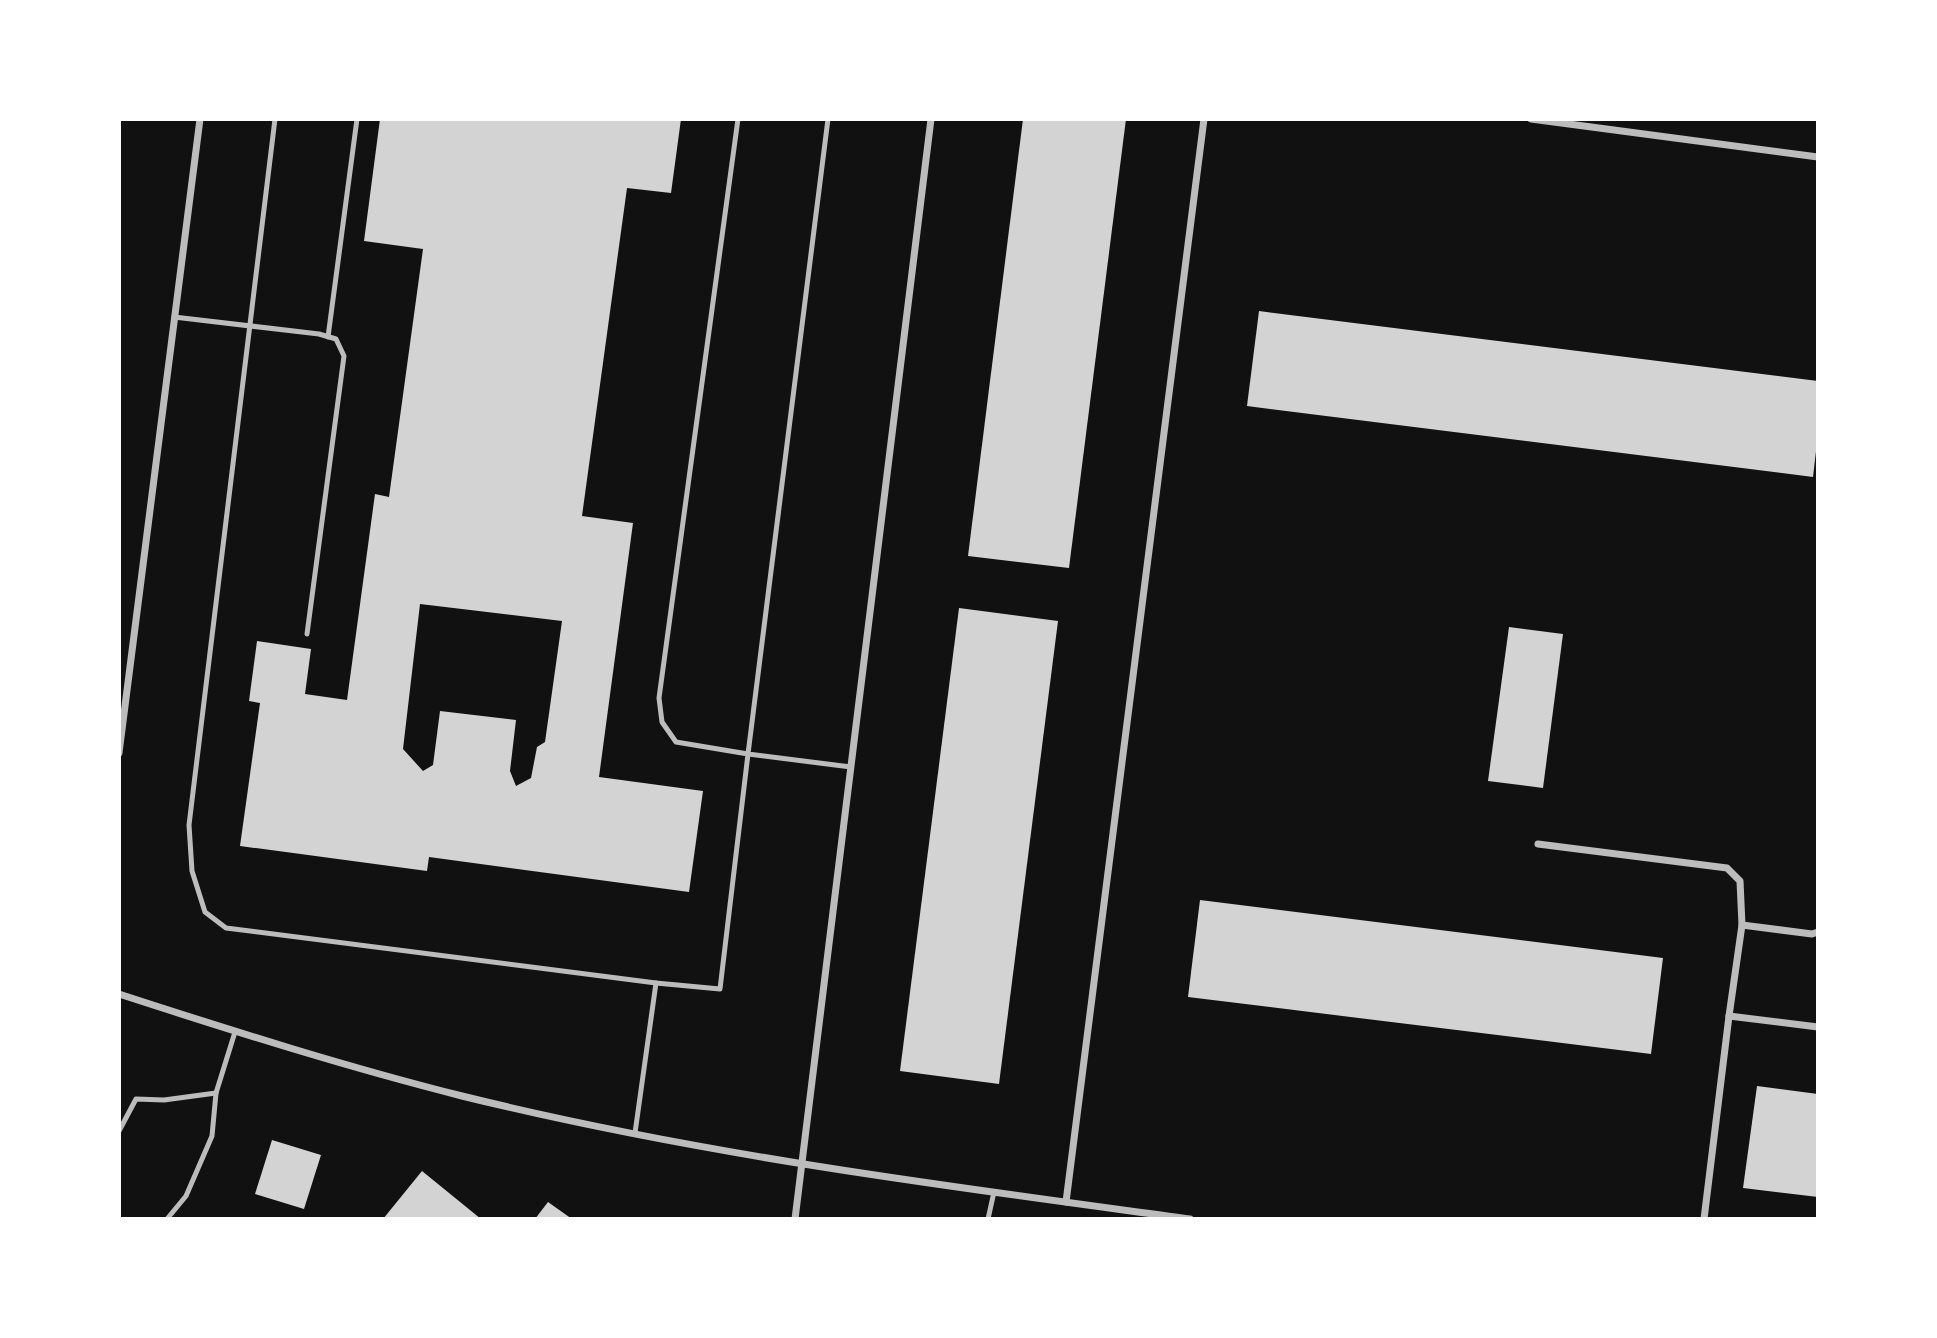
<svg xmlns="http://www.w3.org/2000/svg" width="1937" height="1338" font-family="'Work Sans',sans-serif">
<rect width="100%" height="100%" fill="#111"/>
<g fill="#d3d3d3" fill-rule="evenodd">
<path d="M 380,119 L 681,119 L 671,193 L 627,188 L 582,516 L 633,523 L 599,777 L 703,791 L 689,892 L 429,857 L 427,871 L 240,846 L 260,703 L 249,701 L 257,641 L 311,649 L 305,694 L 347,700 L 375,494 L 389,497 L 423,249 L 364,241 ZM 420,604 L 562,621 L 545,742 L 537,747 L 531,778 L 516,786 L 510,771 L 516,720 L 440,711 L 433,765 L 423,771 L 403,749 Z"/>
<path d="M 1023,119 L 1126,119 L 1069,568 L 968,556 Z"/>
<path d="M 1259,311 L 1818,381 L 1818,434 L 1813,477 L 1247,406 Z"/>
<path d="M 959,608 L 1058,621 L 999,1084 L 900,1071 Z"/>
<path d="M 1509,627 L 1563,634 L 1543,788 L 1488,781 Z"/>
<path d="M 1200,900 L 1663,958 L 1651,1054 L 1188,997 Z"/>
<path d="M 1757,1086 L 1818,1094 L 1818,1197 L 1743,1188 Z"/>
<path d="M 272,1140 L 321,1155 L 304,1209 L 255,1194 Z"/>
<path d="M 422,1171 L 481,1219 L 383,1219 Z"/>
<path d="M 548,1202 L 572,1219 L 535,1219 Z"/>
</g>
<g fill="none" stroke-linecap="round" stroke-linejoin="round">
<g stroke="#bcbcbc" stroke-width="5">
<path d="M 275,119 L 189,825 L 192,871 L 205,912 L 226,928 L 656,983 L 635,1133"/>
<path d="M 828,119 L 748,754 L 851,767"/>
<path d="M 174,317 L 319,334 L 336,339 L 344,356 L 307,634"/>
<path d="M 328,337 L 357,119"/>
<path d="M 656,983 L 720,989 L 748,754 L 676,742 L 662,722 L 659,698 L 738,119"/>
<path d="M 119,1131 L 136,1099 L 164,1100 L 216,1093"/>
<path d="M 167,1219 L 186,1196 L 212,1136 L 216,1093 L 235,1032"/>
<path d="M 988,1219 L 994,1192"/>
</g>
<g stroke="#bcbcbc" stroke-width="7">
<path d="M 1531,119 L 1818,157"/>
<path d="M 119,753 L 200,119"/>
<path d="M 1538,844 L 1727,868 L 1740,881 L 1742,925"/>
<path d="M 119,994 C 233,1031 347,1067 462,1096 C 701,1155 946,1186 1190,1219"/>
<path d="M 1729,1016 L 1742,925 L 1812,934 L 1818,932"/>
<path d="M 1066,1202 L 1204,119"/>
<path d="M 795,1219 L 931,119"/>
<path d="M 1704,1219 L 1729,1016 L 1818,1027"/>
</g>
</g>
<rect width="1937" height="1338" fill="none" stroke="#ffffff" stroke-width="242"/>
</svg>
